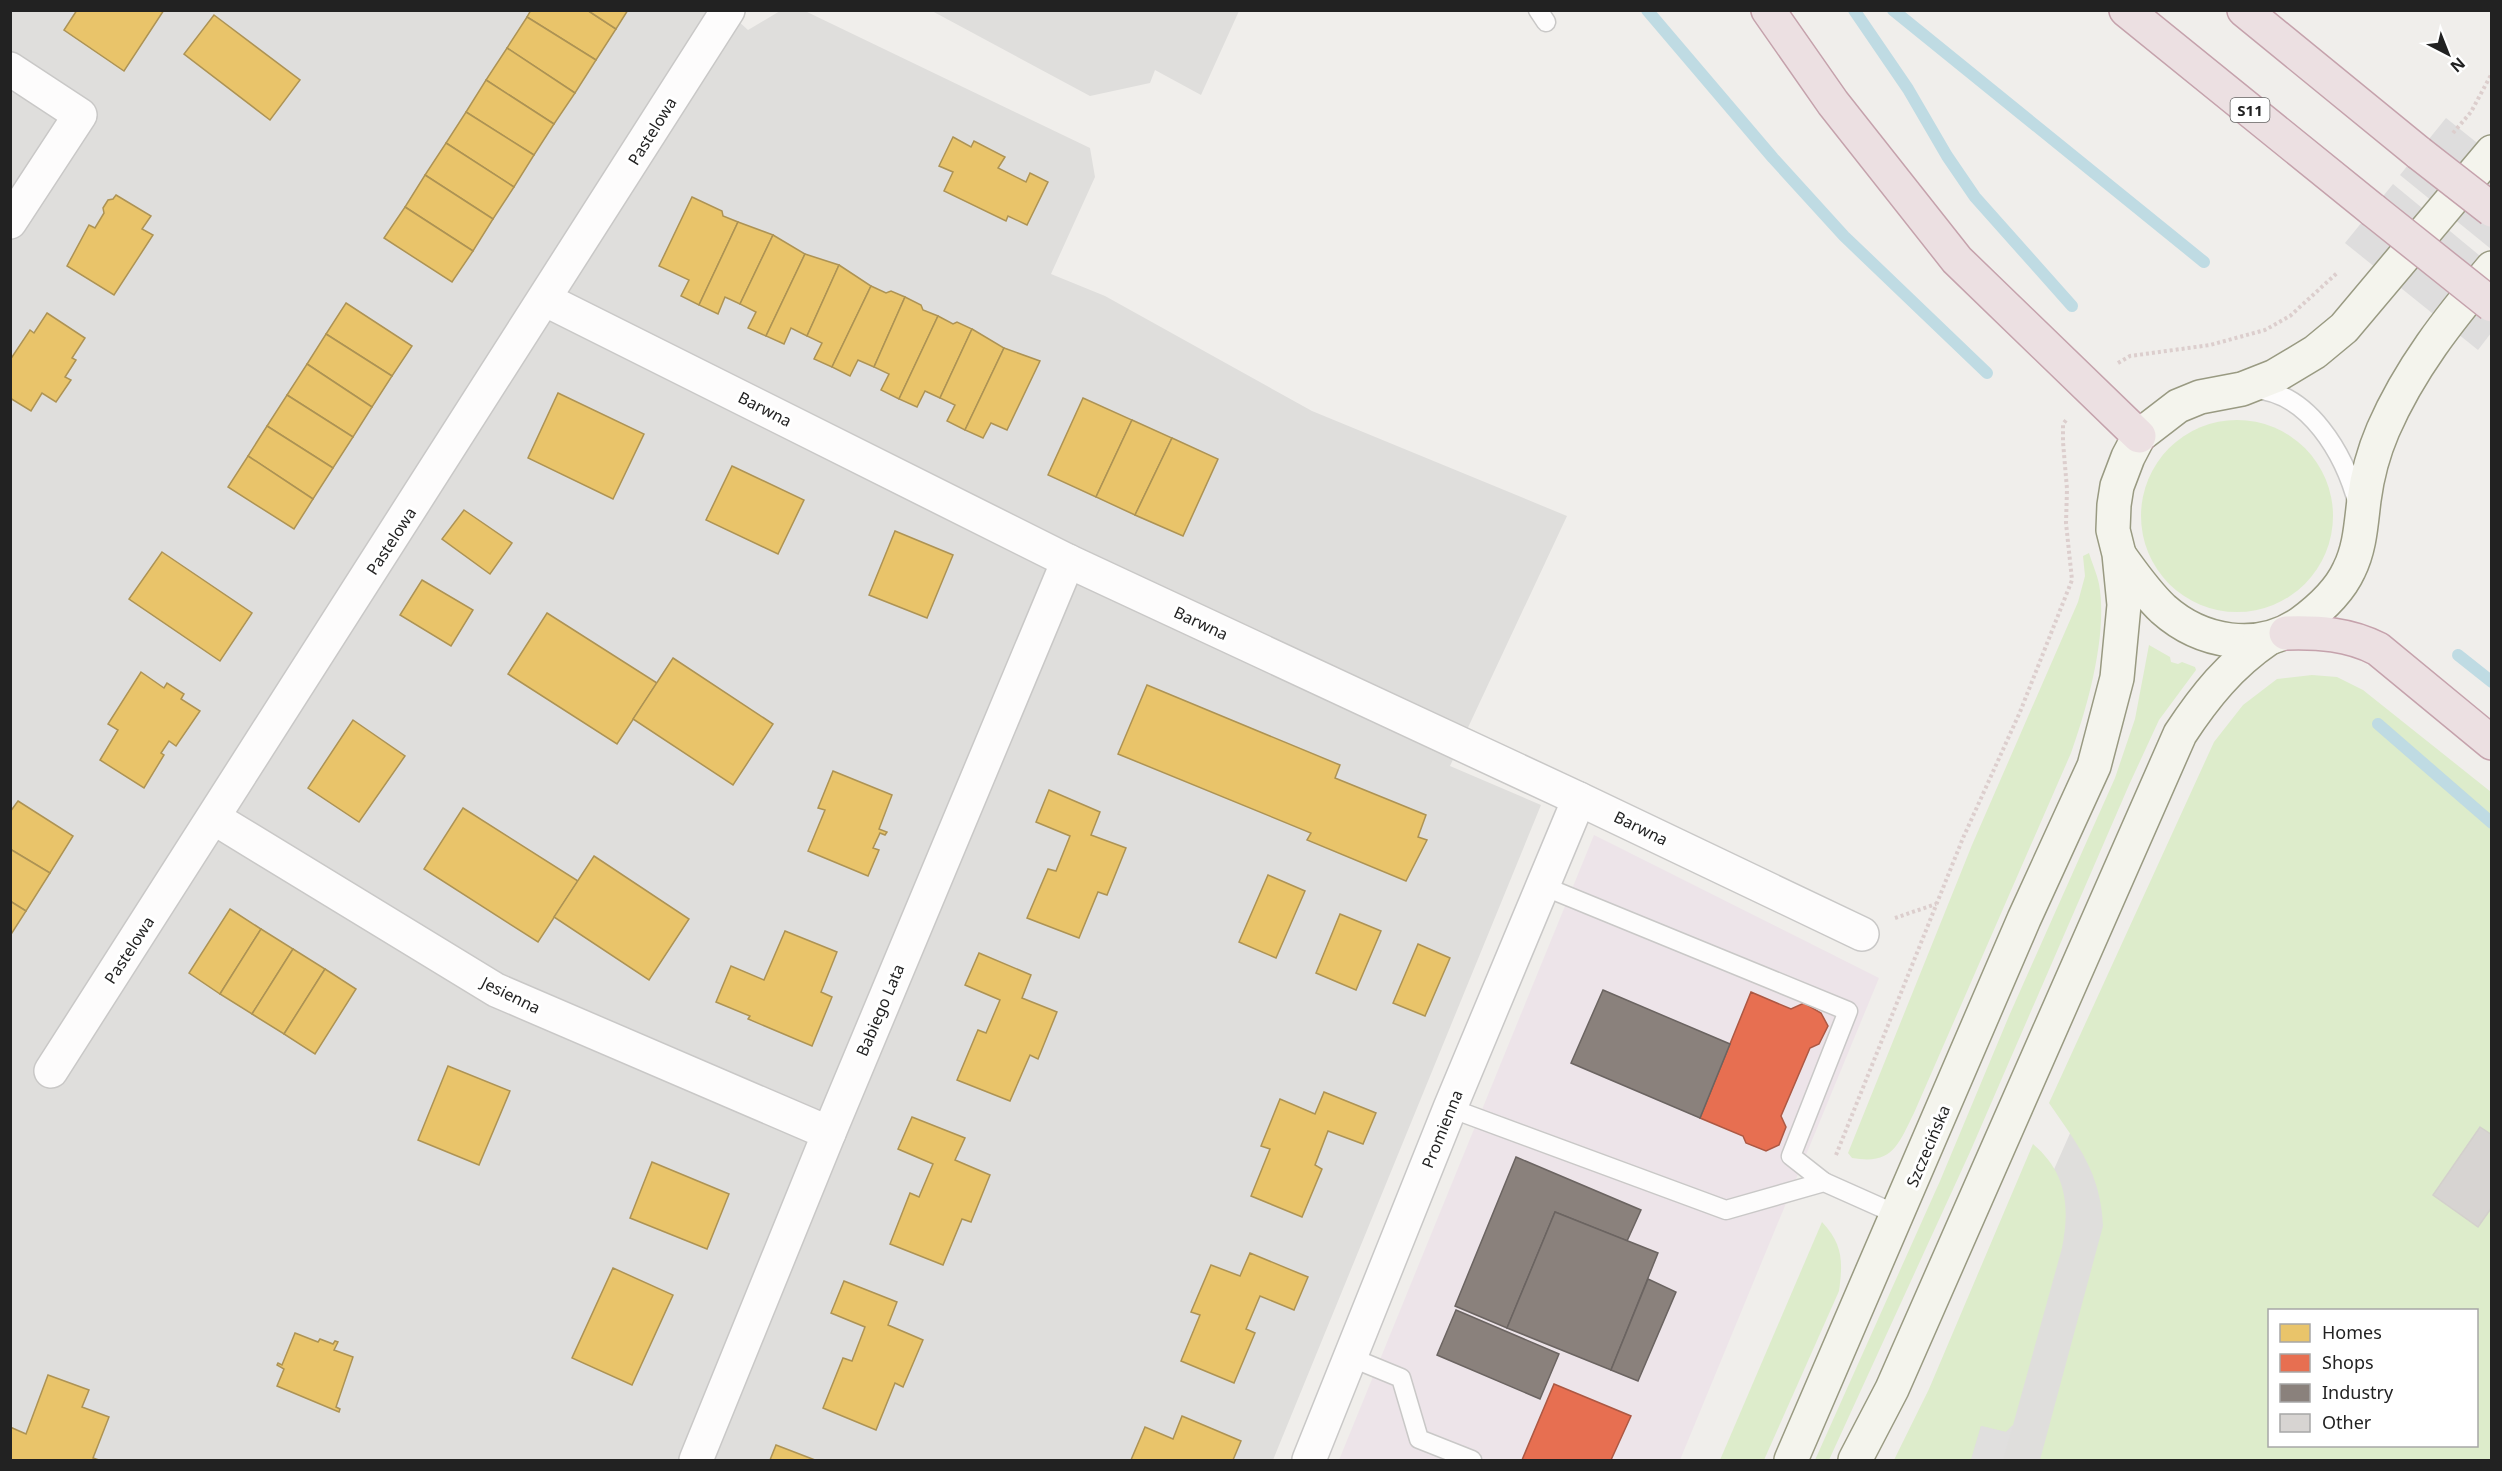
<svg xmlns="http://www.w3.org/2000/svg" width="2502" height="1471" font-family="'Noto Sans',sans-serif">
<rect width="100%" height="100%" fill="#f0eeeb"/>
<g fill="#dfdedc">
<path d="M 726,10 L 748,30 L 780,11 L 805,11 L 1090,148 L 1095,177 L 1051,274 L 1105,296 L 1312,411 L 1567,516 L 1450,766 L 1541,805 L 1273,1460 L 11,1460 L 10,11 Z"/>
<path d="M 932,11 L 1239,11 L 1201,95 L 1155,70 L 1150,83 L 1090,96 Z"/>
<path d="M 2096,1075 L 2198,1124 L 2094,1460 L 1919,1460 L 1971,1356 Z"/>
</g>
<path fill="#ede4e9" d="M 1594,835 L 1879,978 L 1680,1460 L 1339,1460 Z"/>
<g fill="#ddeccb" fill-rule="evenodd">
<circle cx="2237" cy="516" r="96"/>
<path d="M 2089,553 C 2092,563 2097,574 2099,584 C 2108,633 2088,706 2071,753 L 1914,1113 C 1898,1145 1893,1165 1852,1158 L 1848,1153 L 1972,845 L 2078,602 L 2085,576 L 2083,556 Z"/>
<path d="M 2149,645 L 2170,657 L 2171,662 L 2178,664 L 2182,662 L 2195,667 L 2196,670 L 2159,720 L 2129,785 L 1970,1152 L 1829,1460 L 1815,1460 L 1940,1181 L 2009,1016 L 2115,778 L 2135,719 Z"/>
<path d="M 2312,675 L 2337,677 L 2363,690 L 2491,792 L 2491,1460 L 2040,1460 L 2103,1226 C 2101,1173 2078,1145 2049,1103 L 2214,742 L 2243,705 L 2277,679 ZM 2270,1310 L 2476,1310 L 2476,1446 L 2270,1446 Z"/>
<path d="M 2033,1144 C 2067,1173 2070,1207 2062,1248 L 2013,1425 L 2006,1432 L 1981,1426 L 1971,1460 L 1894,1460 L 1929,1389 Z"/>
<path d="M 1822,1222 C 1843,1244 1843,1262 1839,1291 L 1764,1460 L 1720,1460 Z"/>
</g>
<path fill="#e0dfde" d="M 2013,1425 L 2003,1460 L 1971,1460 L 1981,1426 L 2006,1432 Z"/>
<g fill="#dedddd">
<path d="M 2446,118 L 2491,154 L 2491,249 L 2400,175 Z"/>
<path d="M 2393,184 L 2491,265 L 2491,333 L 2478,350 L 2345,243 Z"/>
</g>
<g fill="#e9c46a" stroke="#ad9354" stroke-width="1.5">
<path d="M 77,10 L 164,10 L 124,71 L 64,30 Z"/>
<path d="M 531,10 L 587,10 L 616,29 L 596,60 L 527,17 Z"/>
<path d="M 587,10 L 628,10 L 616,29 Z"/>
<path d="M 214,15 L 300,80 L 270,120 L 184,54 Z"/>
<path d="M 527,17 L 596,60 L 575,93 L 507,48 Z"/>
<path d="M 507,48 L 575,93 L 554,124 L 486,80 Z"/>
<path d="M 486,80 L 554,124 L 534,155 L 466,112 Z"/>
<path d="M 466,112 L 534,155 L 514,187 L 446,143 Z"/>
<path d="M 953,137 L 971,147 L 974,141 L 1005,157 L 998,168 L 1026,182 L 1030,173 L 1048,182 L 1027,225 L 1008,216 L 1006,221 L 944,191 L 953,172 L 939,166 Z"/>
<path d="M 446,143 L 514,187 L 493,219 L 425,175 Z"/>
<path d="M 425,175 L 493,219 L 473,251 L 405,207 Z"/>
<path d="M 116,195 L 151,216 L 142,229 L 153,235 L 114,295 L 67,266 L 89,225 L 95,228 L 104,213 L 103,208 L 108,200 L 113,199 Z"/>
<path d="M 692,197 L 722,211 L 723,216 L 738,222 L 699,305 L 681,296 L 689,280 L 659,266 Z"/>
<path d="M 405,207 L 473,251 L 452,282 L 384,238 Z"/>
<path d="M 738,222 L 773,235 L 740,304 L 725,297 L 718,314 L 699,305 Z"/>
<path d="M 773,235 L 805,254 L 766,336 L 748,328 L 756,312 L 740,304 Z"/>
<path d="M 805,254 L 839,265 L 807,336 L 791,328 L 784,344 L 766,336 Z"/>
<path d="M 839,265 L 871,286 L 832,367 L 814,359 L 822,343 L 807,336 Z"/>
<path d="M 871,286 L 886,293 L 891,291 L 905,297 L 874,367 L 858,360 L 850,376 L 832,367 Z"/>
<path d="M 905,297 L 921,305 L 923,310 L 938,316 L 899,399 L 881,390 L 889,374 L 874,367 Z"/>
<path d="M 346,303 L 412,346 L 392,376 L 326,334 Z"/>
<path d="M 47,313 L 85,338 L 72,358 L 76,360 L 65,377 L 71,380 L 56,402 L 42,393 L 31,411 L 10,398 L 10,360 L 30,330 L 34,333 Z"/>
<path d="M 938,316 L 953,324 L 957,322 L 972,329 L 940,398 L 925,391 L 917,407 L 899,399 Z"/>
<path d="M 972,329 L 1004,348 L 965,430 L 947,421 L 955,405 L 940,398 Z"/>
<path d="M 326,334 L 392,376 L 372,407 L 307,364 Z"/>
<path d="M 1004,348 L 1040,361 L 1007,430 L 991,423 L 983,438 L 965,430 Z"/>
<path d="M 307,364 L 372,407 L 353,437 L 287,395 Z"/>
<path d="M 558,393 L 644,434 L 613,499 L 528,458 Z"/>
<path d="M 287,395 L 353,437 L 333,468 L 267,426 Z"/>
<path d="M 1083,398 L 1132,420 L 1096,497 L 1048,475 Z"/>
<path d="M 1132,420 L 1172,438 L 1135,515 L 1096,497 Z"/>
<path d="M 267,426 L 333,468 L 313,499 L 248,456 Z"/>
<path d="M 1172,438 L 1218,459 L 1183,536 L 1135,515 Z"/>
<path d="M 248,456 L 313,499 L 294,529 L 228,487 Z"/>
<path d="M 732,466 L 804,500 L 778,554 L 706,520 Z"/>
<path d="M 464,510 L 512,543 L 490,574 L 442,539 Z"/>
<path d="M 895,531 L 953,555 L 927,618 L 869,595 Z"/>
<path d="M 162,552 L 252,613 L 220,661 L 129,599 Z"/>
<path d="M 422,580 L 473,610 L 451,646 L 400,615 Z"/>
<path d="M 547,613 L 657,683 L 617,744 L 508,674 Z"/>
<path d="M 673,658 L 773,724 L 733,785 L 633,719 Z"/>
<path d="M 141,672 L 164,688 L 167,683 L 184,694 L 181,699 L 200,711 L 176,746 L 169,741 L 161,753 L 164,755 L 144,788 L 100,760 L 118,730 L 108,724 Z"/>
<path d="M 1147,685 L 1340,765 L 1335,778 L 1426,815 L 1418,837 L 1427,840 L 1406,881 L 1307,840 L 1311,833 L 1118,754 Z"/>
<path d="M 353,720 L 405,756 L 359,822 L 308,788 Z"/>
<path d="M 833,771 L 892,795 L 879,829 L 887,832 L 885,835 L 880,833 L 873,848 L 879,850 L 868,876 L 808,851 L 825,810 L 818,808 Z"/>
<path d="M 1049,790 L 1100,812 L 1091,835 L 1126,848 L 1107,895 L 1098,892 L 1079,938 L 1027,918 L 1048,869 L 1056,871 L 1070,836 L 1036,822 Z"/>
<path d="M 18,801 L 73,836 L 50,873 L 10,849 L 10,812 Z"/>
<path d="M 463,808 L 578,881 L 538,942 L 424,869 Z"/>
<path d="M 10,849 L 50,873 L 26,911 L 10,901 Z"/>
<path d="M 594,856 L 689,919 L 649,980 L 554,917 Z"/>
<path d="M 1268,875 L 1305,891 L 1276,958 L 1239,942 Z"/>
<path d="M 10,901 L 26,911 L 10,936 Z"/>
<path d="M 230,909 L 261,929 L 220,994 L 189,973 Z"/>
<path d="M 1340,914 L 1381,931 L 1356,990 L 1316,973 Z"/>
<path d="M 261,929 L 293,949 L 252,1014 L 220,994 Z"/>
<path d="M 785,931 L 837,952 L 821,992 L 832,997 L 812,1046 L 748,1019 L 750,1016 L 716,1002 L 731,966 L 764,980 Z"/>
<path d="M 1418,944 L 1450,958 L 1425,1016 L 1393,1003 Z"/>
<path d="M 293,949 L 325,969 L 284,1034 L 252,1014 Z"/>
<path d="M 979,953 L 1031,975 L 1022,998 L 1057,1012 L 1038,1059 L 1030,1055 L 1010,1101 L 957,1080 L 978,1030 L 986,1033 L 1000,1000 L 965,985 Z"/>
<path d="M 325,969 L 356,989 L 315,1054 L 284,1034 Z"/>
<path d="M 448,1066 L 510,1091 L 479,1165 L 418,1140 Z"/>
<path d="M 1324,1092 L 1376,1113 L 1363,1144 L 1328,1131 L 1315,1165 L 1322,1169 L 1302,1217 L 1251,1196 L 1270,1149 L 1261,1146 L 1280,1099 L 1315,1114 Z"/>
<path d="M 912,1117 L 965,1138 L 955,1160 L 990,1175 L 971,1222 L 962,1219 L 943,1265 L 890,1244 L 910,1193 L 919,1197 L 933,1164 L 898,1149 Z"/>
<path d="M 652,1162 L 729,1194 L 707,1249 L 630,1218 Z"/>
<path d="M 1250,1253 L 1308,1277 L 1294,1310 L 1260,1296 L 1246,1329 L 1255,1333 L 1234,1383 L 1181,1361 L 1200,1315 L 1191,1312 L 1211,1265 L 1240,1276 Z"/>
<path d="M 613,1268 L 673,1295 L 632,1385 L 572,1358 Z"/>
<path d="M 844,1281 L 897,1302 L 888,1325 L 923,1340 L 903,1387 L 895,1383 L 876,1430 L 823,1408 L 843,1358 L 852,1361 L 865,1327 L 831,1313 Z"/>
<path d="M 295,1333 L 318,1342 L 320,1339 L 333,1344 L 335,1341 L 338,1342 L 334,1350 L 353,1357 L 336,1407 L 340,1409 L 339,1412 L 277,1386 L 284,1369 L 277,1365 L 278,1363 L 282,1365 Z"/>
<path d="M 48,1375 L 89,1390 L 82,1407 L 109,1417 L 93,1458 L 99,1460 L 10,1460 L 10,1427 L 26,1434 Z"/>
<path d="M 1182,1416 L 1241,1441 L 1233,1460 L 1131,1460 L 1145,1427 L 1173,1439 Z"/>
<path d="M 776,1445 L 815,1460 L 770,1460 Z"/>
</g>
<g fill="#e76f51" stroke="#ac5843" stroke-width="1.5">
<path d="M 1751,992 L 1791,1009 L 1804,1003 L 1821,1013 L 1828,1026 L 1819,1044 L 1810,1048 L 1781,1116 L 1786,1127 L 1779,1145 L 1766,1151 L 1746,1143 L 1743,1136 L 1700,1118 Z"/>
<path d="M 1554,1384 L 1631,1416 L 1611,1460 L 1522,1460 Z"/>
</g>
<g fill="#8a817c" stroke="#6b6461" stroke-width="1.5">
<path d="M 1603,990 L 1730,1044 L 1700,1118 L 1571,1063 Z"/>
<path d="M 1516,1157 L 1641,1210 L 1627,1241 L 1555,1212 L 1507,1328 L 1455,1306 Z"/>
<path d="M 1555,1212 L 1658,1253 L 1611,1370 L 1507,1328 Z"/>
<path d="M 1648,1279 L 1676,1292 L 1638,1381 L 1611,1370 Z"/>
<path d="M 1456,1310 L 1559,1354 L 1540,1399 L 1437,1355 Z"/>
</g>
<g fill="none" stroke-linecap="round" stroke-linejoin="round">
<g stroke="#bfdbe3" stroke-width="12">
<path d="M 1647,10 L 1773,158 L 1844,236 L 1987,373"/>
<path d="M 1854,10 L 1908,89 L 1947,156 L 1975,197 L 2072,306"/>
<path d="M 1893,10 L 2204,262"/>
<path d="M 2458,655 L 2492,682"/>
<path d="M 2378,724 L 2492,823"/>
</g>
</g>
<path fill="#d7d4d2" stroke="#d3d0cc" stroke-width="1.5" d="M 2480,1127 L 2492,1135 L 2492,1207 L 2478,1227 L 2433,1195 Z"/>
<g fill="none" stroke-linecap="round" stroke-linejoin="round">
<defs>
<g id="service">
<path d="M 1538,10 L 1546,22"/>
<path d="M 2252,389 C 2309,391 2345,455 2358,505"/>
<path d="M 1543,886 L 1848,1011 L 1791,1156 L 1824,1182"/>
<path d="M 1450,1108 L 1726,1210 L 1824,1182 L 1898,1215"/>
<path d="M 1350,1357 L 1401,1378 L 1419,1439 L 1472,1460"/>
</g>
<g id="minor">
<path d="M 10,69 L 80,115 L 10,222"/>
<path d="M 546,300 L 1068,561 L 1579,799 L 1862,934"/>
<path d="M 214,818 L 496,990 L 829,1133"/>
<path d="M 51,1071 L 728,10"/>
<path d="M 696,1460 L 829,1133 L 1068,561"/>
<path d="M 1309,1460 L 1450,1108 L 1579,799"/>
</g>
<g id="secondary">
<path d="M 2120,556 C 2133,574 2146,593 2163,609 C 2201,643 2258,653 2301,623 C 2320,609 2339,592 2349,570 C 2360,548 2361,524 2364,500 C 2367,477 2374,451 2383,430 C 2410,368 2449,319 2492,268"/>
<path d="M 1791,1460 L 2024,919 L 2094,766 L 2117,678 L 2124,605 L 2119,554 L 2113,530 L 2114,505 L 2117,486 L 2128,457 L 2139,436 L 2178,406 L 2200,397 L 2242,389 L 2275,376 L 2315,352 L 2344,328 L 2492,152"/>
<path d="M 1855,1460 L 1892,1389 L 2180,734 C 2205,696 2230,665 2268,639"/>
</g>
<g id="motorway">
<path d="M 1768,10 L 1833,103 L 1957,260 L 2139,436"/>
<path d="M 2126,10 L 2373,210"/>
<path d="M 2244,10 L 2419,153"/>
<path d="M 2286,633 C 2318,632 2349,634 2378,649 L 2492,743"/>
</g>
</defs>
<use href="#service" stroke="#c9c8c7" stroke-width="21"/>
<use href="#minor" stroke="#c9c8c7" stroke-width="36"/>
<use href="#secondary" stroke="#999a82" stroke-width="36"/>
<use href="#motorway" stroke="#c5a2ac" stroke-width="36"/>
<g stroke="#dccecd" stroke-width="4" stroke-dasharray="3 3" stroke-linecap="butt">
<path d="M 2453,133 L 2471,112 L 2492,73"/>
<path d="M 2118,363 L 2130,356 L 2210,345 L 2265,330 L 2290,316 L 2337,273"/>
<path d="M 1895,918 L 1936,904"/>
<path d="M 1836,1155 L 1963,838 L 2020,712 L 2072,580 L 2066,523 L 2067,489 L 2063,442 L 2063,424 L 2067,419"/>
</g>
<use href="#service" stroke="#fdfcfc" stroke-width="18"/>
<use href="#minor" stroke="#fdfcfc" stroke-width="33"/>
<use href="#secondary" stroke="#f4f4ed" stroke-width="33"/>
<use href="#motorway" stroke="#ece0e2" stroke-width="33"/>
<defs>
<g id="motorway-bridge">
<path d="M 2419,153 L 2492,210"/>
<path d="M 2373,210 L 2492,305"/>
</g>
</defs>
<use href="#motorway-bridge" stroke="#c5a2ac" stroke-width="36" stroke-linecap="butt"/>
<use href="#motorway-bridge" stroke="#ece0e2" stroke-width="33"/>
</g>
<g text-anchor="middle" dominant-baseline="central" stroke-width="6" stroke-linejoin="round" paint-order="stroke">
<rect fill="#fff" stroke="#646464" stroke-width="1.5" x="2230.5" y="98" width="39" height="24" rx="4.5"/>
<g font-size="15" font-weight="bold" fill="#222">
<text x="2250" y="110">S11</text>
</g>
<g font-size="16" fill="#222" stroke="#fff">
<text transform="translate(652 131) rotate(-58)">Pastelowa</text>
<text transform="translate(765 409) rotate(27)">Barwna</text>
<text transform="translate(391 541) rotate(-57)">Pastelowa</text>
<text transform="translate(1201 623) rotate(25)">Barwna</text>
<text transform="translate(1641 828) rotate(26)">Barwna</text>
<text transform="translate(129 950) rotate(-57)">Pastelowa</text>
<text transform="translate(511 995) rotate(26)">Jesienna</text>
<text transform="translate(880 1010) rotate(-67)">Babiego Lata</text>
<text transform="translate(1442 1129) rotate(-68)">Promienna</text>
<text transform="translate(1928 1146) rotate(-67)">Szczecińska</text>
</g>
</g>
<rect width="2502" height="1471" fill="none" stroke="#222222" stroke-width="24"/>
<rect x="2268" y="1309" width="210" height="138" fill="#ffffff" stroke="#a7a7a7" stroke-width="1.5"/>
<rect x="2280" y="1324" width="30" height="18" fill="#e9c46a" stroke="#a7a7a7" stroke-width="1.5"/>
<text x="2322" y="1339" font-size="18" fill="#222222">Homes</text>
<rect x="2280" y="1354" width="30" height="18" fill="#e76f51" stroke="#a7a7a7" stroke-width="1.5"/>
<text x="2322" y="1369" font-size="18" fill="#222222">Shops</text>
<rect x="2280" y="1384" width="30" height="18" fill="#8a817c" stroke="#a7a7a7" stroke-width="1.5"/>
<text x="2322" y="1399" font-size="18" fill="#222222">Industry</text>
<rect x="2280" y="1414" width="30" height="18" fill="#d7d4d2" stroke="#a7a7a7" stroke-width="1.5"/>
<text x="2322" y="1429" font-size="18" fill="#222222">Other</text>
<g transform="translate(2448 54) rotate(138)" stroke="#ffffff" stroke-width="4.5" paint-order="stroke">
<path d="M0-4.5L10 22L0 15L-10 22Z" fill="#222222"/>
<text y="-9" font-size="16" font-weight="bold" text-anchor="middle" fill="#222222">N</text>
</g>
</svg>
